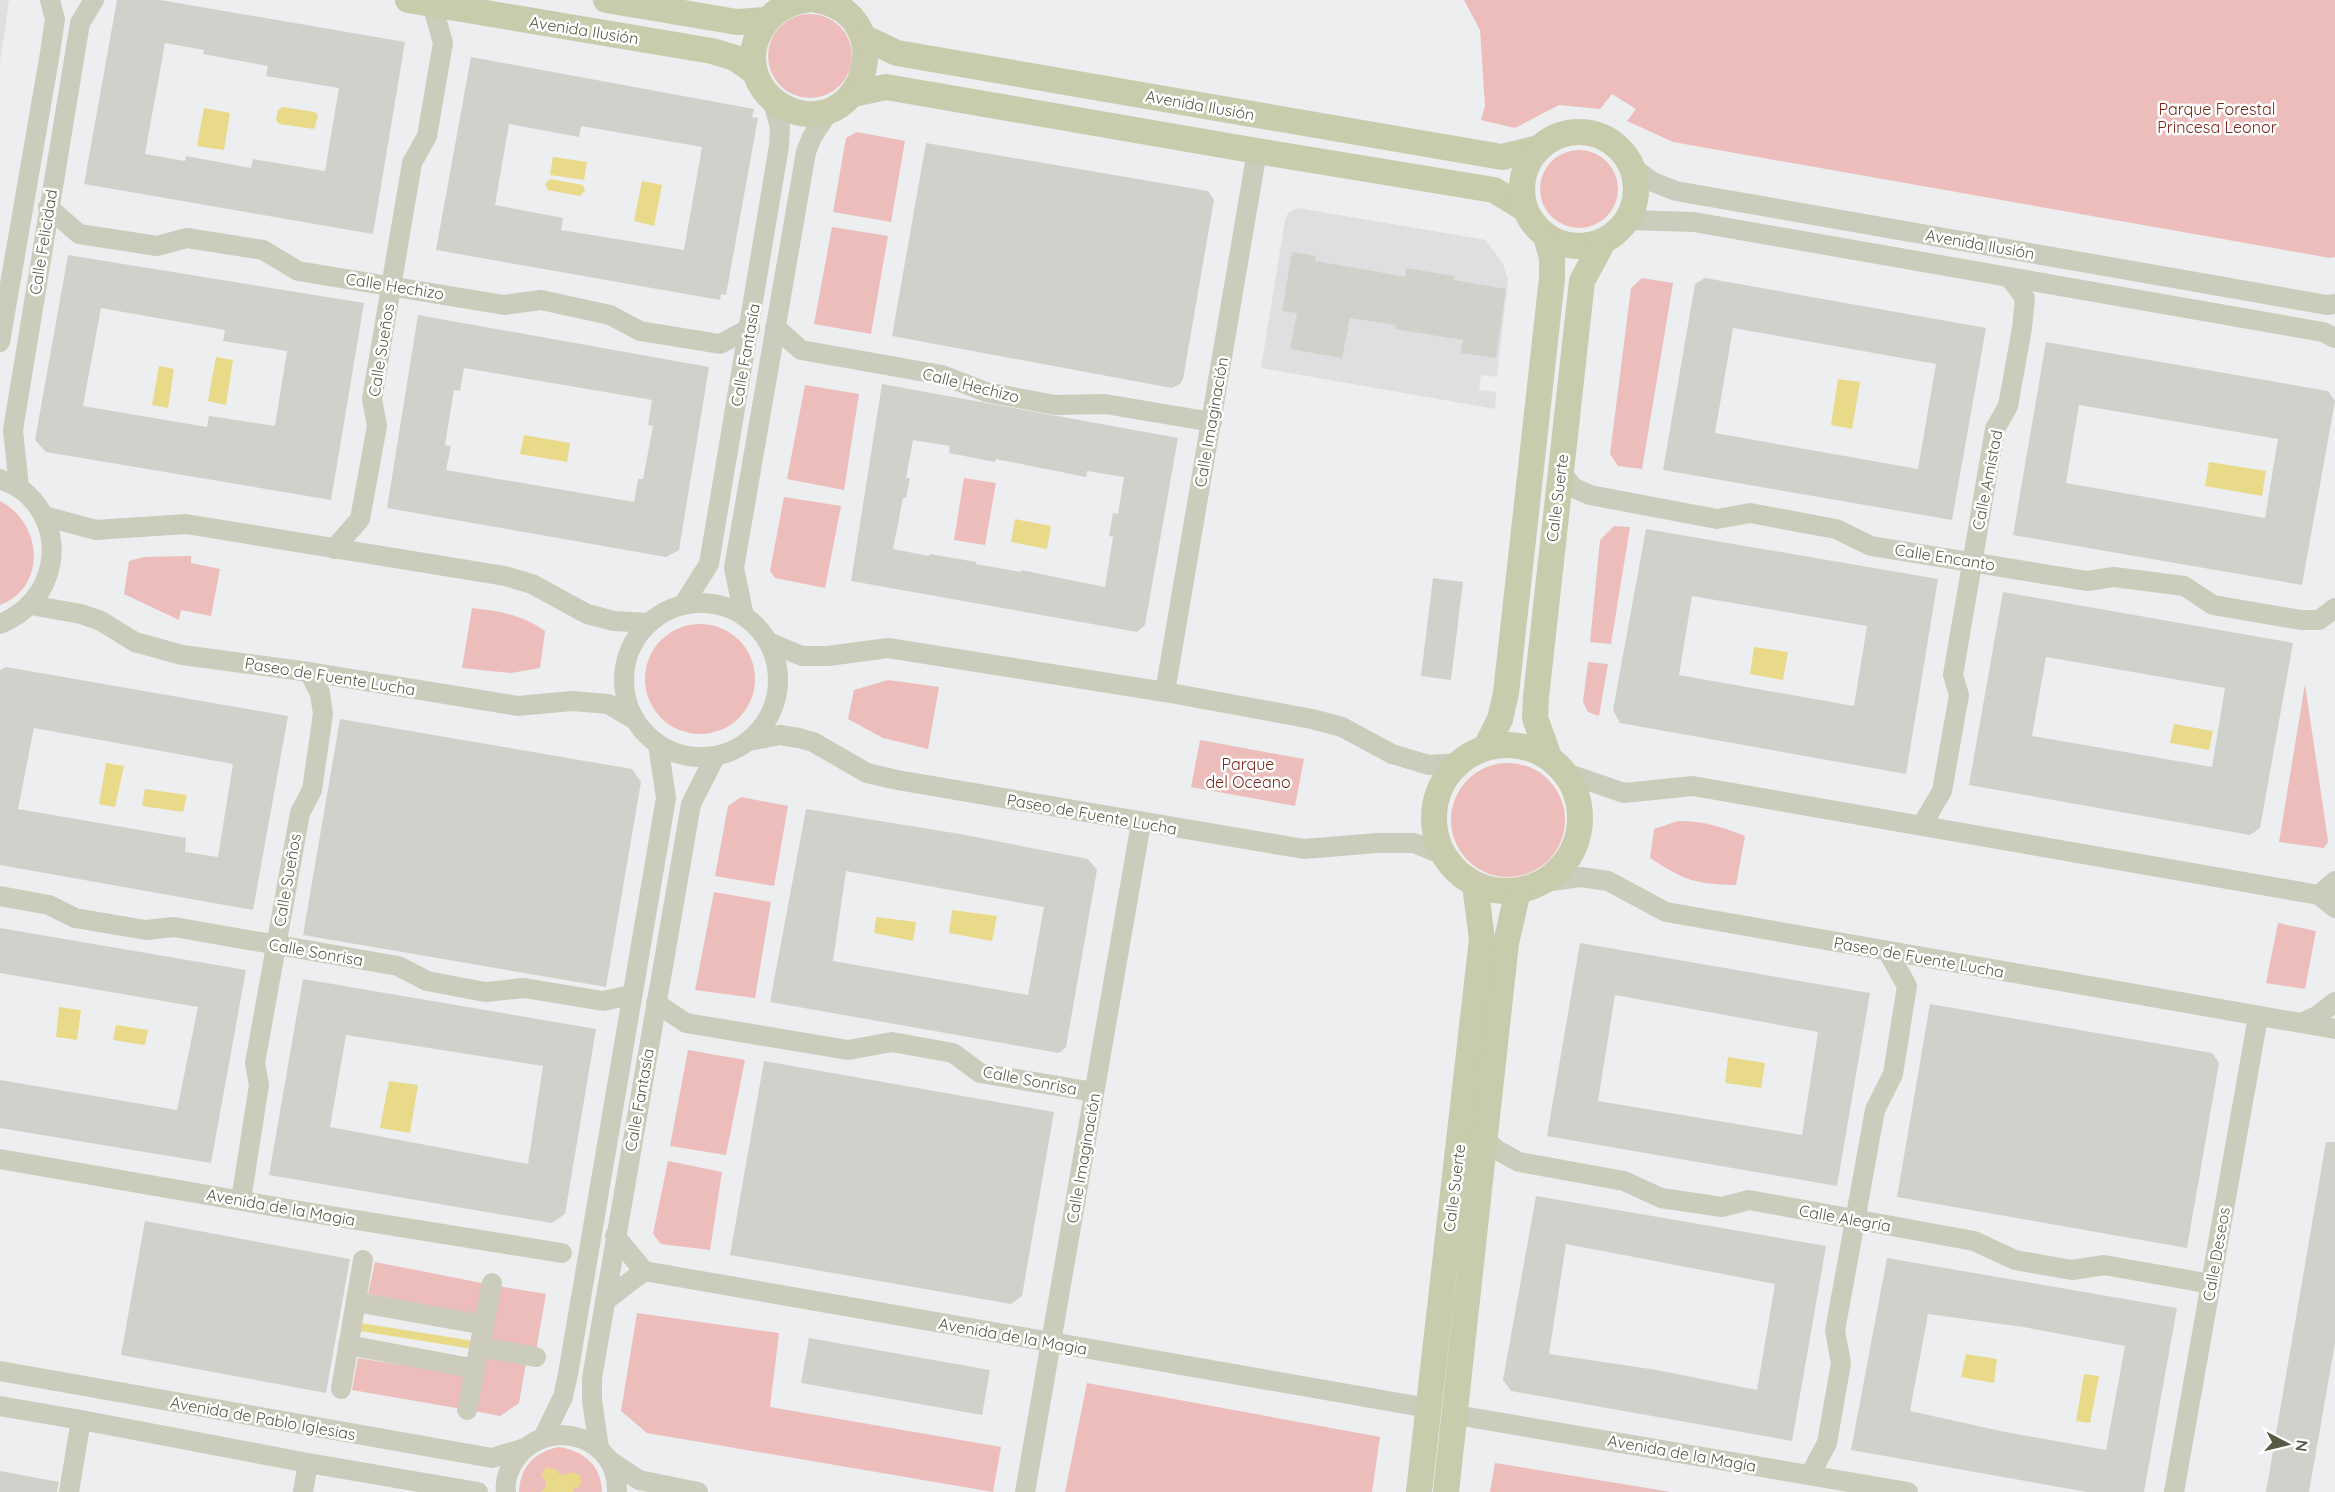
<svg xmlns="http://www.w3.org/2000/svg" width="2335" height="1492" font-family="Quicksand,sans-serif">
<rect width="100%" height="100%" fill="#edeef0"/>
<g fill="#dedfe1">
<path d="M 0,0 L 9,0 L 0,62 Z"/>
<path d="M 1298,208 L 1486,240 L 1503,264 L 1508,279 L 1497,377 L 1481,375 L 1479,390 L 1496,392 L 1495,409 L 1261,368 L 1285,220 L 1288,213 Z"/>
</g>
<g fill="#edbdbc">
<path d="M 1464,0 L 2335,0 L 2335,257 L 2330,258 L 1673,142 L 1627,121 L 1636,109 L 1612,94 L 1600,109 L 1559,105 L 1515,128 L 1481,120 L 1485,106 L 1480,30 Z"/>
<circle cx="810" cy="56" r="42"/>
<path d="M 857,132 L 905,141 L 891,222 L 833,212 L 846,138 Z"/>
<circle cx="1579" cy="189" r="39"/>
<path d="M 832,227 L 888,236 L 871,334 L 814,324 Z"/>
<path d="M 1642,278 L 1673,283 L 1642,469 L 1618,466 L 1610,454 L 1631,288 Z"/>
<path d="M 805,385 L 859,394 L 844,490 L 787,479 Z"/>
<path d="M 964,478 L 996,483 L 985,545 L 954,540 Z"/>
<path d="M 784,497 L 841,506 L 825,588 L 775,578 L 770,571 Z"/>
<path d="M 0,501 C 43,523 47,587 0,605 Z"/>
<path d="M 1614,526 L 1630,527 L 1611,644 L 1590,642 L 1600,540 Z"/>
<path d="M 191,556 L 191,563 L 220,569 L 211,616 L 181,610 L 179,620 L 124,594 L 129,561 L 144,557 Z"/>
<path d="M 472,608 C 499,611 523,615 545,631 L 540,668 L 511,673 L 462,668 Z"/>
<circle cx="700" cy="679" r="55"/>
<path d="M 1588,662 L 1608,664 L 1599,716 L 1588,712 L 1583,702 Z"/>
<path d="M 888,680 L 939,687 L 928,749 L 883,738 L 848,719 L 854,690 Z"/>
<path d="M 2305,684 L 2327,834 L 2328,842 L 2324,848 L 2279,842 Z"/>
<path d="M 1200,740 L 1304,759 L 1295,806 L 1191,787 Z"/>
<circle cx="1508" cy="820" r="57"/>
<path d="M 741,797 L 788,806 L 774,886 L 715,876 L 728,806 Z"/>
<path d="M 1678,821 C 1703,821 1722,827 1745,836 L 1736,885 C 1694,884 1686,881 1650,858 L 1654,829 Z"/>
<path d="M 714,892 L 771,902 L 755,998 L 695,990 Z"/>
<path d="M 2278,923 L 2316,931 L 2305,989 L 2266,983 Z"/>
<path d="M 688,1050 L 745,1060 L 726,1155 L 670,1146 Z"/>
<path d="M 668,1161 L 722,1172 L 710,1250 L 661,1244 L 653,1234 Z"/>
<path d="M 375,1262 L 487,1284 L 479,1315 L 368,1294 Z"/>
<path d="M 498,1286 L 546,1294 L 536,1351 L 488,1343 Z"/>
<path d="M 637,1313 L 779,1333 L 770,1407 L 1001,1447 L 993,1492 L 647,1433 L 621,1411 Z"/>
<path d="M 485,1355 L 526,1363 L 519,1403 L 500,1416 L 475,1411 Z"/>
<path d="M 358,1358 L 469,1376 L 462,1409 L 352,1390 Z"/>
<path d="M 1087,1383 L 1380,1437 L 1372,1492 L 1065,1492 Z"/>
<path d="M 559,1447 C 584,1451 601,1465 602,1492 L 519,1492 C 520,1467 534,1452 559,1447 Z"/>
<path d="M 1495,1463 L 1671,1492 L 1490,1492 Z"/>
</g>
<g fill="#e9da8a">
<path d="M 283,107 L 315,112 L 318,116 L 314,129 L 279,124 L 276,120 L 278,110 Z"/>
<path d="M 204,108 L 230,113 L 224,150 L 197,146 Z"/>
<path d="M 553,157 L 587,162 L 584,180 L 550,175 Z"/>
<path d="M 550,179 L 583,185 L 585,191 L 580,196 L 548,190 L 545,184 Z"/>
<path d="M 642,181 L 662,185 L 654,226 L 634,221 Z"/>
<path d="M 216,357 L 233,360 L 226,405 L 208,401 Z"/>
<path d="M 159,366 L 174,369 L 168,408 L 152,405 Z"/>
<path d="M 1838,379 L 1860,382 L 1852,429 L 1831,425 Z"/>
<path d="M 524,435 L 570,443 L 567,462 L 520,454 Z"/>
<path d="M 2209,462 L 2266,471 L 2262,496 L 2205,486 Z"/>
<path d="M 1015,519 L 1051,526 L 1047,549 L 1011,542 Z"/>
<path d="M 1754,647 L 1788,652 L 1783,680 L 1750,674 Z"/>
<path d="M 2174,724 L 2213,731 L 2209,750 L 2170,743 Z"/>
<path d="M 106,763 L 124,766 L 115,807 L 99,804 Z"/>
<path d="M 145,789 L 187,795 L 183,812 L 142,806 Z"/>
<path d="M 952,910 L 997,916 L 992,941 L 949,933 Z"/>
<path d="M 876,917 L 916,922 L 913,941 L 874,933 Z"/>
<path d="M 59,1007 L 81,1010 L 77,1040 L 56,1037 Z"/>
<path d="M 116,1025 L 148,1030 L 145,1045 L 113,1040 Z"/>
<path d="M 1728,1057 L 1765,1063 L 1761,1088 L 1725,1083 Z"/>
<path d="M 389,1081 L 418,1085 L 410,1133 L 380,1128 Z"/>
<path d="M 361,1323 L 474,1341 L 473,1349 L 360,1331 Z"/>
<path d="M 1966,1354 L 1997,1359 L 1994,1383 L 1961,1377 Z"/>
<path d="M 2084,1374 L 2099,1376 L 2090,1423 L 2076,1421 Z"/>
<path d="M 547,1467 L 557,1470 L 559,1474 L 565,1475 L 572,1472 L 580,1475 L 581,1481 L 580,1486 L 575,1488 L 573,1492 L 540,1492 L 545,1489 L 546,1482 L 541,1475 Z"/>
</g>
<g fill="#cfd2ca" fill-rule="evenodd">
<path d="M 117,0 L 160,0 L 405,42 L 373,234 L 84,184 ZM 165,43 L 204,50 L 203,54 L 268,66 L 266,76 L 339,88 L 325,171 L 253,159 L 251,168 L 186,156 L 185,161 L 145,154 Z"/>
<path d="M 471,57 L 754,109 L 752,117 L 758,118 L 726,295 L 721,294 L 720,300 L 436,250 ZM 509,124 L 579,137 L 581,126 L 702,147 L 684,250 L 561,230 L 563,218 L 495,205 Z"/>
<path d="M 926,143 L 1208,191 L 1214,200 L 1183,379 L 1180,384 L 1172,388 L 892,336 Z"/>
<path d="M 1292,252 L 1316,256 L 1315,261 L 1373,271 L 1405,277 L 1406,268 L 1454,276 L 1454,280 L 1506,289 L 1496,358 L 1461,353 L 1463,340 L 1395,329 L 1396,325 L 1350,318 L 1342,358 L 1290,349 L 1297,313 L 1282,311 Z"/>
<path d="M 68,255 L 364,303 L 331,500 L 46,452 L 35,440 ZM 101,308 L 225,330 L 223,341 L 287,351 L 275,426 L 209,416 L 207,427 L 83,406 Z"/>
<path d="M 1705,278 L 1986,328 L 1952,520 L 1663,470 L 1695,284 ZM 1733,328 L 1936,364 L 1918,469 L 1715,433 Z"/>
<path d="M 418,315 L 709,367 L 679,550 L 666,557 L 387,508 ZM 464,368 L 652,400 L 648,425 L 653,426 L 643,479 L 638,479 L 634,502 L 446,470 L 451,446 L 445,445 L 454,390 L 460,391 Z"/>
<path d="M 2046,342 L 2328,391 L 2335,401 L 2302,585 L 2013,535 ZM 2079,405 L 2278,439 L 2265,518 L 2066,483 Z"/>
<path d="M 882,384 L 1178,438 L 1145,625 L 1137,632 L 851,581 ZM 913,440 L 950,446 L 949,453 L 995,462 L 996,459 L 1086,477 L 1087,471 L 1124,477 L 1118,514 L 1113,513 L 1109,536 L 1113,537 L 1105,587 L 1021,570 L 1021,572 L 976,564 L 976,562 L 930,554 L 929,556 L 893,549 L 903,498 L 906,498 L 910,478 L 906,478 Z"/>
<path d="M 1646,529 L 1938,579 L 1906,774 L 1620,723 L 1613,710 ZM 1692,596 L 1867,626 L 1854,706 L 1679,675 Z"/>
<path d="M 1433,578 L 1463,582 L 1451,680 L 1421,676 Z"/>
<path d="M 2003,592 L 2293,643 L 2260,828 L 2250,835 L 1969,785 ZM 2046,657 L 2225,688 L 2212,767 L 2032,736 Z"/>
<path d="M 6,667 L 288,716 L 253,910 L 0,865 L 0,670 ZM 34,728 L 233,764 L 218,857 L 185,852 L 186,838 L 18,809 Z"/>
<path d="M 340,719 L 632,769 L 641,782 L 606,987 L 303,935 Z"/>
<path d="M 806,809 L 960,834 L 1088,859 L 1097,870 L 1066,1047 L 1059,1053 L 770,1002 ZM 846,871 L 1044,907 L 1028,995 L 833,961 Z"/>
<path d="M 0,928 L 246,970 L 211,1163 L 0,1128 L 0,1080 L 177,1110 L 198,1007 L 0,973 Z"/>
<path d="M 1580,943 L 1870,993 L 1837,1186 L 1547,1136 ZM 1615,995 L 1818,1032 L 1802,1135 L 1598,1101 Z"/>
<path d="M 303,979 L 596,1029 L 565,1214 L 552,1223 L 269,1175 ZM 346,1035 L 543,1066 L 528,1164 L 330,1127 Z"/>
<path d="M 1930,1004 L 2212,1053 L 2219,1063 L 2187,1248 L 1897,1197 Z"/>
<path d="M 764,1061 L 1054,1112 L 1022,1296 L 1011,1304 L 730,1255 Z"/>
<path d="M 2326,1142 L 2335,1142 L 2335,1343 L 2309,1492 L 2266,1492 Z"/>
<path d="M 1536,1196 L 1826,1246 L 1792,1441 L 1511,1391 L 1503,1380 ZM 1566,1244 L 1775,1284 L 1757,1390 L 1657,1370 L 1549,1354 Z"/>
<path d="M 145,1221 L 350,1259 L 326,1393 L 121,1355 Z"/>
<path d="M 1887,1258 L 2177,1308 L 2144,1492 L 2087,1492 L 1851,1450 ZM 1928,1314 L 2023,1327 L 2125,1346 L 2106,1450 L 2005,1432 L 1910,1411 Z"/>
<path d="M 809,1338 L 990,1370 L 982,1415 L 801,1383 Z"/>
<path d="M 0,1471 L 59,1482 L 57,1492 L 0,1492 Z"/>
</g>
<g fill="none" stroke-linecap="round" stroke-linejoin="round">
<g stroke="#cbccbc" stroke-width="20">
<path d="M 1631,166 L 1653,182 L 1676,191 L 2327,305 L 2335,304"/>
<path d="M 48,207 L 79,234 L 157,246 L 187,238 L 263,250 L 298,271 L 504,305 L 541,300 L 610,315 L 640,331 L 720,344 L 750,328"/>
<path d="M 1627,220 L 1694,222 L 2323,332 L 2335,338"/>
<path d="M 775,327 L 801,350 L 942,375 L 986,392 L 1055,405 L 1105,404 L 1212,422"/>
<path d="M 0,342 L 50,53 L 55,19 L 50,0"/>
<path d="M 1561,472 L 1574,488 L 1590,495 L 1717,519 L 1750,513 L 1836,529 L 1871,546 L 2087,581 L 2114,577 L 2184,586 L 2213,605 L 2301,620 L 2319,620 L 2335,608"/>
<path d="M 0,479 C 7,482 15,485 21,489 C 71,528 57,602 0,624"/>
<path d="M 19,488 L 13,430 L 80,23 L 94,0"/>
<path d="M 44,516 L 96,530 L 186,524 L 505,576 L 532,584 L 587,614 L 614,621 L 649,623"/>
<path d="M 334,549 L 360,519 L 377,426 L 372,399 L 412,163 L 427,136 L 443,43 L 432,4"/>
<circle cx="701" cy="680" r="77"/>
<path d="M 31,605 L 81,614 L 101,621 L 135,642 L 182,655 L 309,672 L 518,706 L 572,701 L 608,704 L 634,719"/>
<path d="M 683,605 L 709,564 L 779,146 L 780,127 L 772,99"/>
<path d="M 744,616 L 734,568 L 806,152 L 812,137 L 830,110"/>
<path d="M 768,642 L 802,656 L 828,656 L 888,648 L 1165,692 L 1312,719 L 1342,727 L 1392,754 L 1429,765 L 1457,763"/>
<path d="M 1165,692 L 1257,151"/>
<path d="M 749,741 L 780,735 L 799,738 L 813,742 L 867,773 L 897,780 L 1304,849 L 1377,843 L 1414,843 L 1443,855"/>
<path d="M 1566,773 L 1624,793 L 1693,786 L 2319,895 L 2335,881"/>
<path d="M 1922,825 L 1942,791 L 1959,695 L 1953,675 L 1995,429 L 2008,406 L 2022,328 L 2025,298 L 2010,278"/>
<path d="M 1544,882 L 1581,877 L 1608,881 L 1666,912 L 2335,1029"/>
<path d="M 2319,895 L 2335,908"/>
<path d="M 0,896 L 49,905 L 75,918 L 146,930 L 174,927 L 398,966 L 427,981 L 485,992 L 524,988 L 603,1001 L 631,995"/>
<path d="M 656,1003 L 686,1023 L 848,1050 L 892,1042 L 953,1053 L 980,1073 L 1094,1092"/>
<path d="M 2301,1023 L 2317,1016 L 2335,1002"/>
<path d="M 1485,1140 L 1497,1150 L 1519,1162 L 1624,1181 L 1661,1198 L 1722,1207 L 1749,1200 L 1974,1241 L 2015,1260 L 2072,1270 L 2104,1265 L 2211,1284"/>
<path d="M 0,1159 L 300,1211 L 562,1253"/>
<path d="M 241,1200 L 259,1085 L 255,1063 L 300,813 L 312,790 L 323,714 L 320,693 L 309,672"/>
<path d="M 615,1236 L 644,1271 L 1428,1408"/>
<path d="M 605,1301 L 644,1271"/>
<path d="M 356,1302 L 484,1325"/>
<path d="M 348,1345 L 476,1369"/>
<path d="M 480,1347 L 536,1357"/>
<path d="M 0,1371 L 492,1458 L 525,1448"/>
<path d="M 341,1389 L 363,1260"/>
<path d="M 0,1406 L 81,1420 L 308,1463 L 478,1492"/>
<path d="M 467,1410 L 492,1283"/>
<path d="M 1456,1415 L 1908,1492"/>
<path d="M 544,1436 L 563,1397 L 568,1374 L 666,798 L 658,744"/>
<path d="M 599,1449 L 592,1400 L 592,1378 L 691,804 L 715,757"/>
<path d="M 609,1460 L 639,1480 L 698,1492"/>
<path d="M 1810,1475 L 1827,1443 L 1841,1363 L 1835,1331 L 1875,1110 L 1893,1074 L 1907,986 L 1888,952"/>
<path d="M 69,1492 L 81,1420"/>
<path d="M 303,1492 L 308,1463"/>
<path d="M 506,1492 C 504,1480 510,1467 517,1457 C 550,1415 619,1437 617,1492"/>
<path d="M 1025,1492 L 1141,823"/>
<path d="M 2174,1492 L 2258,1017"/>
</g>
<g stroke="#c8ccad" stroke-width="26">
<path d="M 408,0 L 712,51 L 735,58 L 755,72"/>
<path d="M 606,0 L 737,22 L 766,20"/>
<path d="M 805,0 C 767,5 741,46 759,82 C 766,96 779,106 793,111 C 866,135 900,14 816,0"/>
<path d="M 863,37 L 897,53 L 1502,157 L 1539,148"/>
<path d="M 853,94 L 886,87 L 1257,151 L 1494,190 L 1525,209"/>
<circle cx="1579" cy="189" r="57"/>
<circle cx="1507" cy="818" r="73"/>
<path d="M 1487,745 L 1500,719 L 1506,693 L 1552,278 L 1552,257 L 1546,237"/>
<path d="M 1549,757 L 1535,718 L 1536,697 L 1582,281 L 1603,242"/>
<path d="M 1419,1492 L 1482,939 L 1475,885"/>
<path d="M 1446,1492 L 1506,943 L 1518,891"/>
</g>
</g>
<g text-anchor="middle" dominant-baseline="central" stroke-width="5" stroke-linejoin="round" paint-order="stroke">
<g font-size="16" fill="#585a46" stroke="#fff">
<text transform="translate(584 30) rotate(9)">Avenida Ilusión</text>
<text transform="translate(1200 105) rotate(10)">Avenida Ilusión</text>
<text transform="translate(43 242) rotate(-81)">Calle Felicidad</text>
<text transform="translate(1980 244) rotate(10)">Avenida Ilusión</text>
<text transform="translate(395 286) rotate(9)">Calle Hechizo</text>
<text transform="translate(381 350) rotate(-81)">Calle Sueños</text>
<text transform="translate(745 355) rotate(-80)">Calle Fantasía</text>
<text transform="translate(971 385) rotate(14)">Calle Hechizo</text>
<text transform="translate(1211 422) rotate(-80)">Calle Imaginación</text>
<text transform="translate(1987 480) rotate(-79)">Calle Amistad</text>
<text transform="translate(1557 498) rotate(-83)">Calle Suerte</text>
<text transform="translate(1945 557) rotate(9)">Calle Encanto</text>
<text transform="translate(330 676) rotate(9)">Paseo de Fuente Lucha</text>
<text transform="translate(1092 814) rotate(10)">Paseo de Fuente Lucha</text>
<text transform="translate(287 880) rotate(-80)">Calle Sueños</text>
<text transform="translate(316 952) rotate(10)">Calle Sonrisa</text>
<text transform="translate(1919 957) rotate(10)">Paseo de Fuente Lucha</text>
<text transform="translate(1030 1080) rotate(11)">Calle Sonrisa</text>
<text transform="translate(639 1100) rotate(-80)">Calle Fantasía</text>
<text transform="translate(1083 1158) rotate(-80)">Calle Imaginación</text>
<text transform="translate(1454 1188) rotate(-83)">Calle Suerte</text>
<text transform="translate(281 1207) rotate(10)">Avenida de la Magia</text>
<text transform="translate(1845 1218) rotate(10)">Calle Alegría</text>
<text transform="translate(2216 1254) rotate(-80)">Calle Deseos</text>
<text transform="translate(1013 1336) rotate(10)">Avenida de la Magia</text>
<text transform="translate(263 1418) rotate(10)">Avenida de Pablo Iglesias</text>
<text transform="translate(1682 1453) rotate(10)">Avenida de la Magia</text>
</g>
<g font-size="16" fill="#792619" stroke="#fff">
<text x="2217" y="109">Parque Forestal<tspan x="2217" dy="18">Princesa Leonor</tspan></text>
<text x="1248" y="764">Parque<tspan x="1248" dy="18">del Oceano</tspan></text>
</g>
</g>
<g transform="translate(2287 1444) rotate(97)" stroke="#ffffff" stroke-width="4.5" paint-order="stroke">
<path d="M0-4.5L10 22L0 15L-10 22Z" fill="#585a46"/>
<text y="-9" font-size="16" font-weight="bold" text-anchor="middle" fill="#585a46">N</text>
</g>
</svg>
